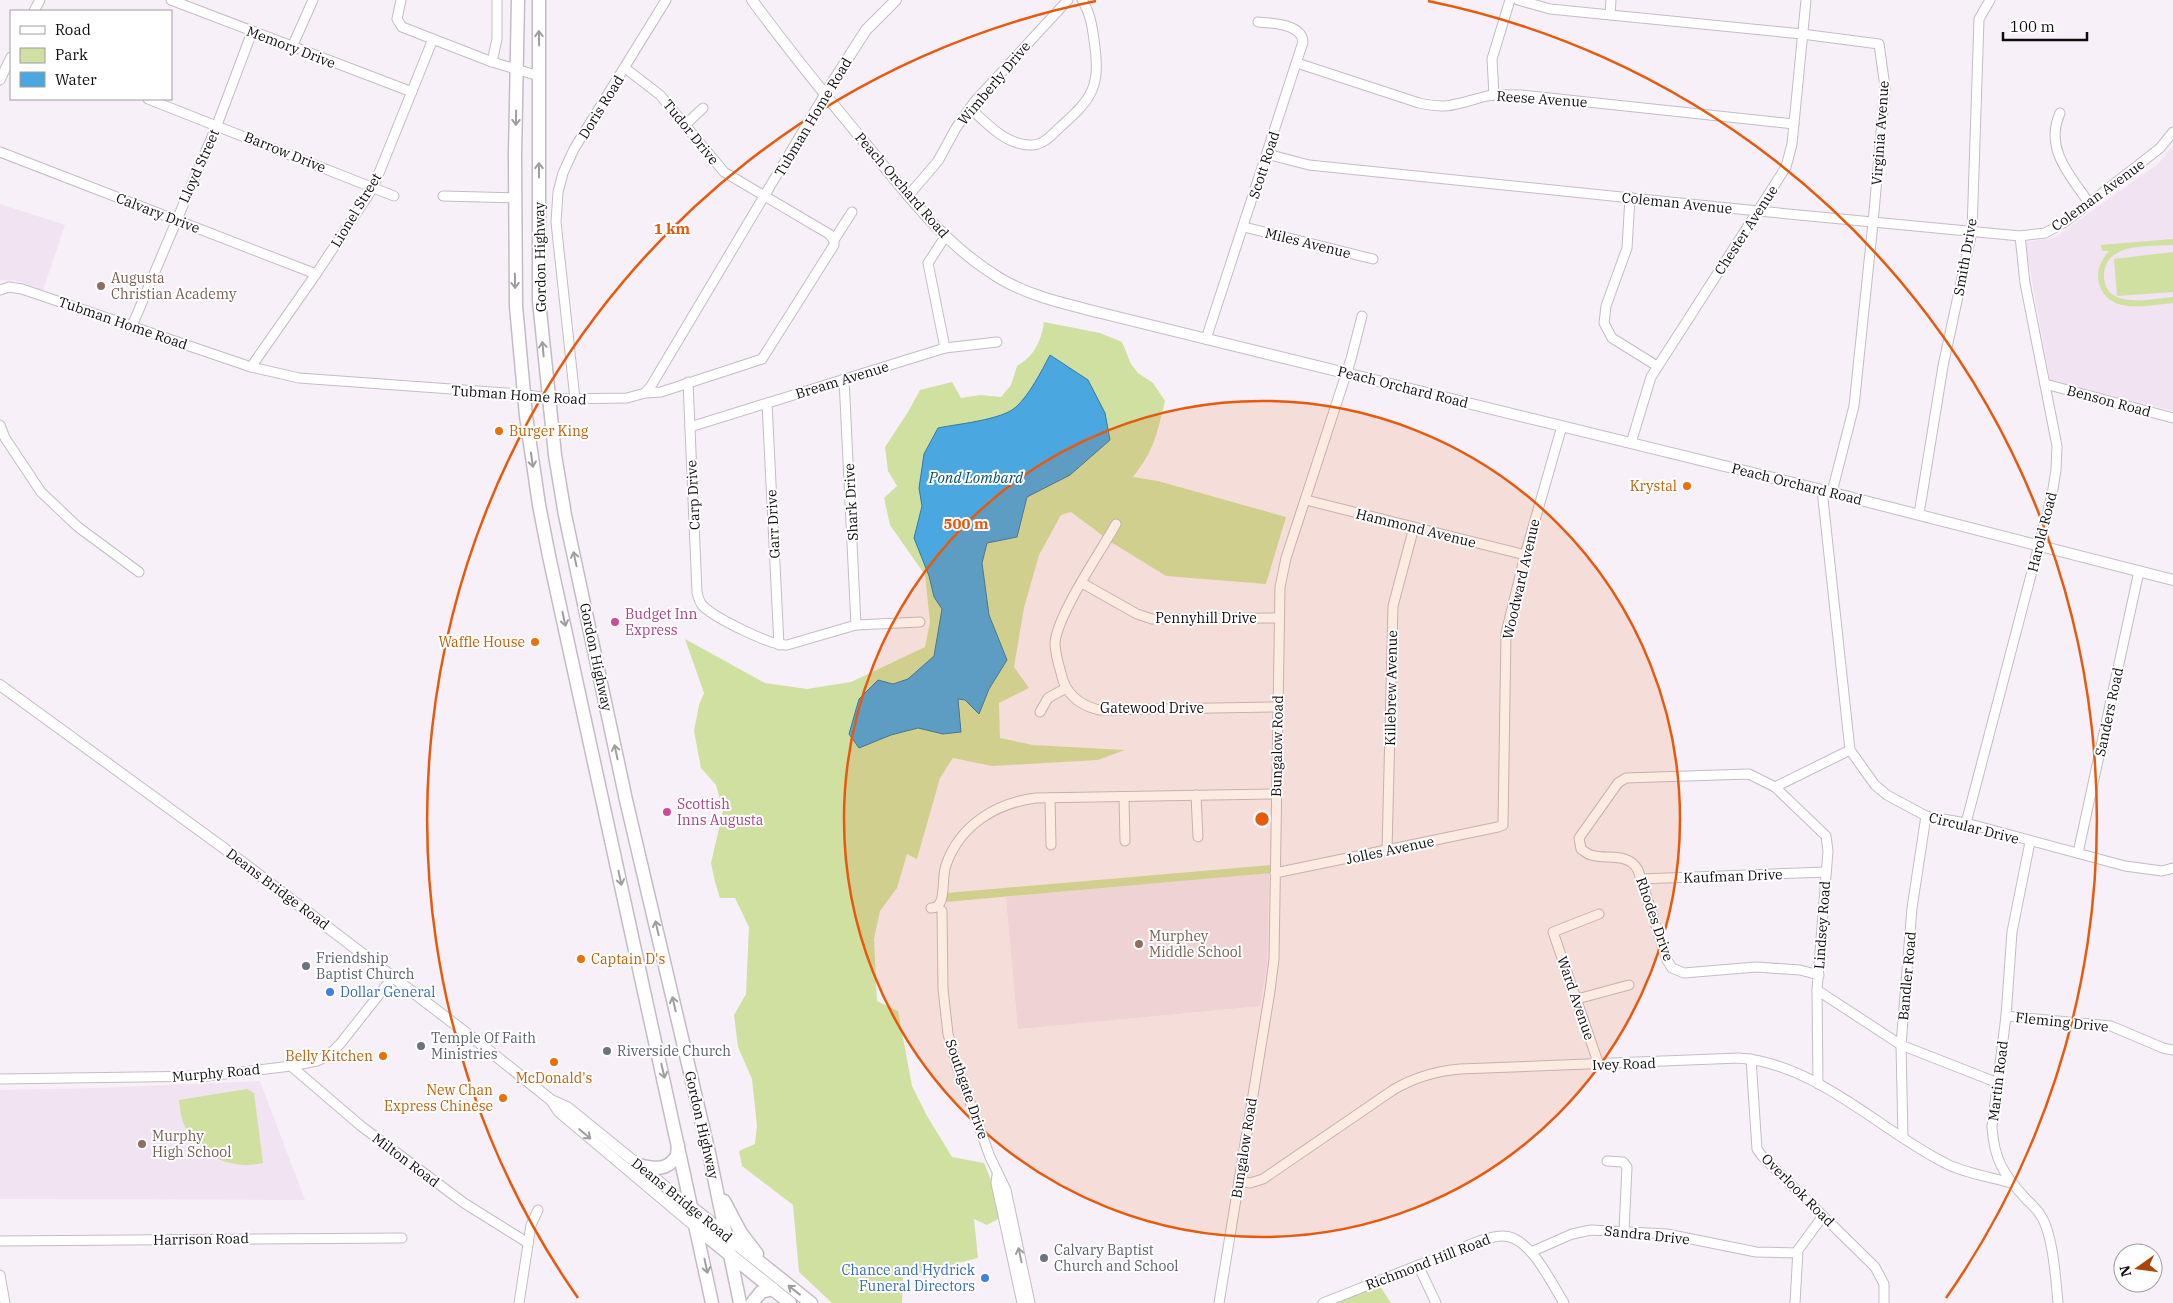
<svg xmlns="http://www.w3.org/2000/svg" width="2173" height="1303" font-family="'IBM Plex Serif',serif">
<rect width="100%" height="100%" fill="#f8f0f8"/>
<g fill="#f1e3f1">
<path d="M 2173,145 L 2173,411 L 2050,380 L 2025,242 L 2054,238 L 2159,163 Z"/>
<path d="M 0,204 L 65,225 L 43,290 L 17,281 L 0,280 Z"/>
<path d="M 1269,873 L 1267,964 L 1260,1006 L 1018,1029 L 1006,897 Z"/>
<path d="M 260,1081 L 305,1200 L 0,1199 L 0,1090 L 97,1088 Z"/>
</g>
<g fill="#cfe0a1">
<path d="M 2173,239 L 2173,245 C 2158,246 2132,245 2119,252 C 2110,256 2105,264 2104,273 C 2102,311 2150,299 2173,297 L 2173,303 C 2148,305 2108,316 2099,283 C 2096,271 2101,260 2109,251 L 2102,251 L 2101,245 Z"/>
<path d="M 2173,252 L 2173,292 L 2117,296 L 2114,259 Z"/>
<path d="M 1044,322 L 1100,333 L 1122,342 L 1131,364 L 1138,373 L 1153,383 L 1165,401 C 1157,434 1154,451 1133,477 L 1158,481 L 1286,517 L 1266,584 L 1166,576 L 1111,542 L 1071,512 L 1061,515 L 1039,555 L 1024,608 L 1014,667 L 1029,688 L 999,703 L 1000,738 L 1033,745 L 1125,750 L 1098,760 L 992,766 L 953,758 L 940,778 L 917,859 L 907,854 L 897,888 L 880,911 L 874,939 L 877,1001 L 898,1011 L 912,1086 L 927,1116 L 952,1157 L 984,1163 L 993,1185 L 1000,1218 L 987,1225 L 974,1219 L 978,1258 L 903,1277 L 902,1303 L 832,1303 L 799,1272 L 793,1205 L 742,1166 L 739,1151 L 755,1144 L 757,1126 L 752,1079 L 738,1047 L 734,1015 L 746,994 L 749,927 L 735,898 L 720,898 L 715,882 L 711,863 L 723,811 L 716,785 L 701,768 L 694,731 L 699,705 L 704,693 L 685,639 L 765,683 L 807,689 L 851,682 L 925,647 L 930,622 L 925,575 L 890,525 L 884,498 L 897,486 L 888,471 L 885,447 L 908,412 L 920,390 L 952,382 L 961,398 L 980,395 L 1001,397 L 1011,385 L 1017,366 C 1034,356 1041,342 1044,322 Z"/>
<path d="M 1271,865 L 1271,873 L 946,902 L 946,893 Z"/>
<path d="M 247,1089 L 254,1093 L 263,1163 C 235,1169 212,1161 194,1139 C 189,1134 184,1126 182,1119 C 180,1113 180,1106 179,1100 Z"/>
<path d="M 1380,1286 L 1391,1303 L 1329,1303 Z"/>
</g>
<path fill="#4aa7df" stroke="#3878a1" d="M 1050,355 L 1088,380 L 1105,413 L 1110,440 L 1070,475 L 1027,497 L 1017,537 L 987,543 L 982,563 L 989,615 L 1007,660 L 989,689 L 979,714 L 965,700 L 958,699 L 961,732 L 943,734 L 918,728 L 891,735 L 859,748 L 849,734 L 859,699 L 878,680 L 893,684 L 908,679 L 934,656 L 942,609 L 934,597 L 929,576 L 914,538 L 922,506 L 919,488 L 924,454 L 938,428 C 957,424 1002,420 1016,407 C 1030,394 1041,372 1050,355 Z"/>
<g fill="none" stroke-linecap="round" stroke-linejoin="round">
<defs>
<g id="minor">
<path d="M 171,0 L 412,92"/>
<path d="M 401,0 L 397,19 L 402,27 L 492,62 L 539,76"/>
<path d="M 1518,0 L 1550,9 L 1802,34 L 1879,44 L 1885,87 L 1873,223 L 1854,406 L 1832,492"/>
<path d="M 34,11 L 40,0"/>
<path d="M 1610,15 L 1611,0"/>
<path d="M 292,47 L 313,0"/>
<path d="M 492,62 L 497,39 L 497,0"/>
<path d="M 1297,63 L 1419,103 C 1450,110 1458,103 1487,96 C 1498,94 1511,95 1522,95 L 1794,124"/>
<path d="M 625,68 L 660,95 L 724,172 L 829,234 L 834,240 L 834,245 L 762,359 L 661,392 L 645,393"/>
<path d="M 0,80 L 11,57"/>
<path d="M 1494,95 L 1492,59 L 1510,0"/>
<path d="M 148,99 L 394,196"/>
<path d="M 970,108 C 986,123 1006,145 1030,145 C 1042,146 1051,136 1059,128 C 1093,98 1101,87 1094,40 C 1092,25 1090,12 1082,0"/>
<path d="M 2060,113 C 2044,149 2070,175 2089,203"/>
<path d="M 684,126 L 703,108"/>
<path d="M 0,152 L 316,274"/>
<path d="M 1267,154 L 1309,165 L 1758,211 L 2020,236 L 2045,233 L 2065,222 L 2160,148 L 2173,132"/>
<path d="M 443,196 L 515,198"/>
<path d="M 908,196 L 938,161 L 956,128 L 975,101 L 1068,0"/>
<path d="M 1630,197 L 1627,248 L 1606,306 L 1604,323 L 1612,338 L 1657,366"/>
<path d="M 1244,227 L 1373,259"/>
<path d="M 834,240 L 852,212"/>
<path d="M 0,290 L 9,287 L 22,289 L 251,367 L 299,378 L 519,394 L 558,399 L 627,398 L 645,393 L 651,386 L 825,94"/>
<path d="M 132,326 L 217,125 L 252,32"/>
<path d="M 1206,339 L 1303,42 C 1302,24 1272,23 1258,22"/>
<path d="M 945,348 L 928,263 L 945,237"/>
<path d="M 251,367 L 316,274 L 373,188 L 433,39"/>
<path d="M 844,379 L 856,625"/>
<path d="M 688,382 L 697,592 C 698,597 699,602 703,606 C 715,618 771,646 787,645 L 856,625 L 920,622"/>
<path d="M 2045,384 L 2173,418"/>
<path d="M 575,399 L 556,222 L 558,192 L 563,173 L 574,149 L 666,0"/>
<path d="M 767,403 L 779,645"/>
<path d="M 0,425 L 5,438 L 41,492 L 78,527 L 139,572"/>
<path d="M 690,427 L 945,348 L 997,342"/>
<path d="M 1631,443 L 1651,377 L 1786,167 L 1792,144 L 1806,0"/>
<path d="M 1822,490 L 1850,750 L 1875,785 L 1887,795 L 1926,816 L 1966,823 L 2125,866 L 2162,871 L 2173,868"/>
<path d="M 1306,500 L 1525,555"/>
<path d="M 1919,514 L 1943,366 L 1972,231 L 1979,19 L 1990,0"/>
<path d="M 1116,524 C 1101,551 1057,615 1055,643 C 1055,652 1058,663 1061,673 C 1065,693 1079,705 1099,710 L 1277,707"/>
<path d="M 1082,583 L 1137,614 L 1152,619 L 1278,618"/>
<path d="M 1040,712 L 1048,698 L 1066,688"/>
<path d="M 1775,787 L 1826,836 L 1828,851 L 1817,990 L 1818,1084"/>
<path d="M 1196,795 L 1198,837"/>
<path d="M 1124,797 L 1125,841"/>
<path d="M 1050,798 L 1051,845"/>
<path d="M 1966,823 L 2052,495 L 2056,470 L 2057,446 L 2025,283 L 2020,236"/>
<path d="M 2030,842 L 2012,932 L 2006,1016 L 1992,1127 C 1994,1160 2004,1175 2026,1199 C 2031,1204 2038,1210 2041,1216 C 2053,1234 2056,1281 2058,1303"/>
<path d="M 1387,851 L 1393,606 L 1414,527"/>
<path d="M 2078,853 L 2139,571"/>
<path d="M 1275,873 L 1498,827 L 1503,825 L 1506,633 L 1525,555 L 1562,426"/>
<path d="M 1640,879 L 1826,872"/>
<path d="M 931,908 C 935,908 938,907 940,903 C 945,894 942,876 946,865 C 960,825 996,803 1036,798 L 1276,794"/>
<path d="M 942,911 L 943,989 L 948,1034 L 957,1066 L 990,1157 L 1006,1190 L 1030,1303"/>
<path d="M 1819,975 L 1800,970 L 1756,967 L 1684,973 L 1672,968 L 1667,960 L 1638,870 C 1628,852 1608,860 1591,855 C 1587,854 1584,851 1581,849 L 1579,838 L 1618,783 L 1626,778 L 1749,774 L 1775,787 L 1850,750"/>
<path d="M 1817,990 L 1901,1045 L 1998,1083"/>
<path d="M 1577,999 L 1629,985"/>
<path d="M 2006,1016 L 2111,1026 L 2163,1048 L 2173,1050"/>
<path d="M 1751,1059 L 1757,1149 L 1762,1156 L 1875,1267 L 1884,1284 L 1884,1303"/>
<path d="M 1599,1065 L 1553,932 L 1599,914"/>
<path d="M 291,1066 L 361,1126 L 464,1203 L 528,1243"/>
<path d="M 0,1079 L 208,1076 L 291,1066 L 317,1061 L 329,1055 L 340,1044 L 393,977"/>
<path d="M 1903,1137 L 1901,1045 L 1912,908 L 1926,816"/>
<path d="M 1607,1161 L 1623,1162 L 1627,1167 L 1624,1231"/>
<path d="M 997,1175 L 996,1183 L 1022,1303"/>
<path d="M 1239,1181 L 1250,1183 L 1263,1179 L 1393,1090 C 1415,1077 1435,1071 1460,1069 L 1739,1058 C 1817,1064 1878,1129 1945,1163 C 1963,1173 1991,1177 2011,1183"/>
<path d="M 0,1241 L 402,1238"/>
<path d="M 1531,1252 L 1572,1234 L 1591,1230 L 1667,1234 L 1756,1252 L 1797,1253"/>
<path d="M 1418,1265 L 1436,1303"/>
<path d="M 0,1275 L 5,1303"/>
<path d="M 519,1303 L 531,1225 L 538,1210"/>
<path d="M 1219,1303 L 1270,991 L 1274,959 L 1280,587 L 1286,558 L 1351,359 L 1362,316"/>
<path d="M 1323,1303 L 1479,1241 C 1486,1239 1494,1236 1502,1236 C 1530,1235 1551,1283 1564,1303"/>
<path d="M 1795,1303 L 1798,1250 L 1823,1216"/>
</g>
<g id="major">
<path d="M 752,0 C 788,49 826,96 865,143 C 906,193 944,245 1001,279 C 1032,297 1066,304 1101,313 L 1822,490 L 2173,580"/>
<path d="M 825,94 L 866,30 L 896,0"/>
<path d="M 0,685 L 225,849 L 482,1045 L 551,1100 L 567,1107 L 693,1209"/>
<path d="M 551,1100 L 559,1112 L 698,1229"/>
</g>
<g id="highway">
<path d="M 518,0 L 515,156 L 516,306 L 526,416 L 539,505 L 549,556 L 712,1303"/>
<path d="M 539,0 L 539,301 L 555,455 L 565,515 L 626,800 L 709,1153 L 740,1303"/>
<path d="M 639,1165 C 655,1169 667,1171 677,1156 L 678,1145"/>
<path d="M 724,1201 L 741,1233 L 757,1254"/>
<path d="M 693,1209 L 811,1303"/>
<path d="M 698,1229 L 790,1303"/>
<path d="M 752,1303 L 761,1292 L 773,1289"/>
</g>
</defs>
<use href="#minor" stroke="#c4bcc4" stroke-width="11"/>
<use href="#major" stroke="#c4bcc4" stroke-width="12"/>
<use href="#highway" stroke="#c4bcc4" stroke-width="15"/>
<use href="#minor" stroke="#fff" stroke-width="9"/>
<use href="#major" stroke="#fff" stroke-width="10"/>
<use href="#highway" stroke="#fff" stroke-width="12"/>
</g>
<defs><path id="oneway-shaft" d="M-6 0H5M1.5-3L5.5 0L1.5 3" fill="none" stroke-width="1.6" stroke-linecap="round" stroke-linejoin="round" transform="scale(1.25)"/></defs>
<g stroke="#9f9e9f">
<use href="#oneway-shaft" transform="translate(539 38) rotate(-91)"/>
<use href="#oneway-shaft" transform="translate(516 118) rotate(91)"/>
<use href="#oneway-shaft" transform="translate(539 170) rotate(-90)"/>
<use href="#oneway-shaft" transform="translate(515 281) rotate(89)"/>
<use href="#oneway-shaft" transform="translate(543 349) rotate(-95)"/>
<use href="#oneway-shaft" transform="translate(532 460) rotate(82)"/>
<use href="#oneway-shaft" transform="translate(575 559) rotate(-102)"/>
<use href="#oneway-shaft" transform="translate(564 619) rotate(78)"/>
<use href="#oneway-shaft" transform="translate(616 752) rotate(-102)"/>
<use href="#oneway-shaft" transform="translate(620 878) rotate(78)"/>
<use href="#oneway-shaft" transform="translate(657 928) rotate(-103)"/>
<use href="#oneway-shaft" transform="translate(674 1004) rotate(-103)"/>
<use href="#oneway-shaft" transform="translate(663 1071) rotate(77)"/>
<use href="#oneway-shaft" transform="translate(585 1134) rotate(40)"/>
<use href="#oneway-shaft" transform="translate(1020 1255) rotate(-102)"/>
<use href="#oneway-shaft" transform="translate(706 1266) rotate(78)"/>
<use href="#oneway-shaft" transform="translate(794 1290) rotate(-142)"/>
</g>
<circle cx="1262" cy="819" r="418" fill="#e8590c" fill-opacity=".12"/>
<g fill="none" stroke="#e8590c" stroke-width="2.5">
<circle cx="1262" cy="819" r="418"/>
<path d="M578 1298A835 835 0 0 1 1096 1M1428 1A835 835 0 0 1 1946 1298"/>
</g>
<g fill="#8d6e63" stroke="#fff" stroke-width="2">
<circle cx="101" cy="286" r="5"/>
<circle cx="1139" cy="944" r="5"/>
<circle cx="142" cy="1144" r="5"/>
</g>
<g fill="#e8710a" stroke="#fff" stroke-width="2">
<circle cx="499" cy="431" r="5"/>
<circle cx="1687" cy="486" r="5"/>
<circle cx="535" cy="642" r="5"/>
<circle cx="581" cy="959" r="5"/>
<circle cx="383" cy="1056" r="5"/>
<circle cx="554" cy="1062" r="5"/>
<circle cx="503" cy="1098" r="5"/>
</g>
<g fill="#d1479c" stroke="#fff" stroke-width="2">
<circle cx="615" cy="622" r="5"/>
<circle cx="667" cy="812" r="5"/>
</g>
<g fill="#6b7280" stroke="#fff" stroke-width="2">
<circle cx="306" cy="966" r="5"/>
<circle cx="421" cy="1046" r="5"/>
<circle cx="607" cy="1051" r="5"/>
<circle cx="1044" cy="1258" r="5"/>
</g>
<g fill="#3f7fe0" stroke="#fff" stroke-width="2">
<circle cx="330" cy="992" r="5"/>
<circle cx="985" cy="1278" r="5"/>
</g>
<g text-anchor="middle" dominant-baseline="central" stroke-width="4" stroke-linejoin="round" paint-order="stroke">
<g font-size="14" fill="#0f0c0f" stroke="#fff">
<text transform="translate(291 47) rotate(21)">Memory Drive</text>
<text transform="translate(994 83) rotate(-50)">Wimberly Drive</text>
<text transform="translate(1542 99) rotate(4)">Reese Avenue</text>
<text transform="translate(601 107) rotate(-58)">Doris Road</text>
<text transform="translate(813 117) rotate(-59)">Tubman Home Road</text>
<text transform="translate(691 132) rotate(51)">Tudor Drive</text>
<text transform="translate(1880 133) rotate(-86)">Virginia Avenue</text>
<text transform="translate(285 152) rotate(22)">Barrow Drive</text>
<text transform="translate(1264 165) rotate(-72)">Scott Road</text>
<text transform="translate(199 166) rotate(-66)">Lloyd Street</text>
<text transform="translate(902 185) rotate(49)">Peach Orchard Road</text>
<text transform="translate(2098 195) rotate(-36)">Coleman Avenue</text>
<text transform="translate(1677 203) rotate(6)">Coleman Avenue</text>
<text transform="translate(356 210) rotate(-59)">Lionel Street</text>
<text transform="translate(158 213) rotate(21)">Calvary Drive</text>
<text transform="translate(1746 230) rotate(-57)">Chester Avenue</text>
<text transform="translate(1308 243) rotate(14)">Miles Avenue</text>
<text transform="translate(540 257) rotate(-91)">Gordon Highway</text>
<text transform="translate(1965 257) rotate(-80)">Smith Drive</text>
<text transform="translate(123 323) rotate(19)">Tubman Home Road</text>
<text transform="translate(842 380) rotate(-17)">Bream Avenue</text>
<text transform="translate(1403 387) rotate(14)">Peach Orchard Road</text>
<text transform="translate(519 395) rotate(4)">Tubman Home Road</text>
<text transform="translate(2109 401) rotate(15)">Benson Road</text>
<text transform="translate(1797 484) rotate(14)">Peach Orchard Road</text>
<text transform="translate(693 495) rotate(-93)">Carp Drive</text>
<text transform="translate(851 502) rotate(-93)">Shark Drive</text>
<text transform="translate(773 524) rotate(-93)">Garr Drive</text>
<text transform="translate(1416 528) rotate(14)">Hammond Avenue</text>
<text transform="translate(2042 532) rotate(-76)">Harold Road</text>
<text transform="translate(1521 579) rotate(-77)">Woodward Avenue</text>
<text x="1206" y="618">Pennyhill Drive</text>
<text transform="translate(596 657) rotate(78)">Gordon Highway</text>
<text transform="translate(1391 688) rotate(-89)">Killebrew Avenue</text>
<text x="1152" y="708">Gatewood Drive</text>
<text transform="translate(2109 712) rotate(-78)">Sanders Road</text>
<text transform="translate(1277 746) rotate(-89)">Bungalow Road</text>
<text transform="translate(1974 828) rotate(14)">Circular Drive</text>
<text transform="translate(1390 850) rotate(-12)">Jolles Avenue</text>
<text transform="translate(1733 876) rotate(-2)">Kaufman Drive</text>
<text transform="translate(278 889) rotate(37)">Deans Bridge Road</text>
<text transform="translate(1655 919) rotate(71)">Rhodes Drive</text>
<text transform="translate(1822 925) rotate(-86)">Lindsey Road</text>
<text transform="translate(1907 976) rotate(-85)">Bandler Road</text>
<text transform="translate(1576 998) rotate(71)">Ward Avenue</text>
<text transform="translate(2062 1022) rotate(6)">Fleming Drive</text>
<text transform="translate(1624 1064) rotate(-2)">Ivey Road</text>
<text transform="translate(216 1073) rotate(-5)">Murphy Road</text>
<text transform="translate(1998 1081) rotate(-83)">Martin Road</text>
<text transform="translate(967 1089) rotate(71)">Southgate Drive</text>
<text transform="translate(702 1125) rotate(77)">Gordon Highway</text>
<text transform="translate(1244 1148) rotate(-81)">Bungalow Road</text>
<text transform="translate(406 1160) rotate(37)">Milton Road</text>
<text transform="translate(1798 1190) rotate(45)">Overlook Road</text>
<text transform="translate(682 1200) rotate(39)">Deans Bridge Road</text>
<text transform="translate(1647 1235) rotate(6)">Sandra Drive</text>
<text transform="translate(201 1239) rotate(-1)">Harrison Road</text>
<text transform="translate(1428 1262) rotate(-21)">Richmond Hill Road</text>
</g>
<g font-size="14" fill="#785e54" stroke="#fff" text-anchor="start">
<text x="111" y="278">Augusta<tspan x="111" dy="16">Christian Academy</tspan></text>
<text x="1149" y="936">Murphey<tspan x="1149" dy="16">Middle School</tspan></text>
<text x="152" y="1136">Murphy<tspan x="152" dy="16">High School</tspan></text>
</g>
<g font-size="14" fill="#c56008" stroke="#fff" text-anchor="end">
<text x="509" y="431" text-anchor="start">Burger King</text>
<text x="1677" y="486">Krystal</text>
<text x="525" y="642">Waffle House</text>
<text x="591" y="959" text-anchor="start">Captain D's</text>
<text x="373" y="1056">Belly Kitchen</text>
<text x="554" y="1078" text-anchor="middle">McDonald's</text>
<text x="493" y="1090">New Chan<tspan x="493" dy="16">Express Chinese</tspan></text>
</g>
<g font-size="14" fill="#b23c85" stroke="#fff" text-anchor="start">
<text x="625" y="614">Budget Inn<tspan x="625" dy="16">Express</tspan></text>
<text x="677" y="804">Scottish<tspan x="677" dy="16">Inns Augusta</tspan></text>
</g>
<g font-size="14" fill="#5b616d" stroke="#fff" text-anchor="start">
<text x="316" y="958">Friendship<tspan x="316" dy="16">Baptist Church</tspan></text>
<text x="431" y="1038">Temple Of Faith<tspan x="431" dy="16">Ministries</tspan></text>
<text x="617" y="1051">Riverside Church</text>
<text x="1054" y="1250">Calvary Baptist<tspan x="1054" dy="16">Church and School</tspan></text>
</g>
<g font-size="14" fill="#366cbe" stroke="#fff" text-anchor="start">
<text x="340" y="992">Dollar General</text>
<text x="975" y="1270" text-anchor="end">Chance and Hydrick<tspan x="975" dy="16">Funeral Directors</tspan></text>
</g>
<g font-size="15" font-style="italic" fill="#014e73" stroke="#fff">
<text x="976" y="477">Pond Lombard</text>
</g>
</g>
<circle cx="1262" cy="819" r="8" fill="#e8590c" stroke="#fff" stroke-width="2.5"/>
<g font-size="15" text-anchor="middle" font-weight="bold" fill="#e8590c" stroke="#fff" stroke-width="4" stroke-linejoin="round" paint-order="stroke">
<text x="672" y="234">1 km</text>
<text x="966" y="529">500 m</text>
</g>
<rect x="10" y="10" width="162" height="90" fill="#ffffff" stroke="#9f9e9f"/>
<rect x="20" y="26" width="25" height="8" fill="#ffffff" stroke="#9f9e9f"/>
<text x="55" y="35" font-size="15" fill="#0f0c0f">Road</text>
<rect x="20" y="48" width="25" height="15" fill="#cfe0a1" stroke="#9f9e9f"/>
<text x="55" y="60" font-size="15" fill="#0f0c0f">Park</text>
<rect x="20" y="72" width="25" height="15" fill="#4aa7df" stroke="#9f9e9f"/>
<text x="55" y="85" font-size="15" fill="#0f0c0f">Water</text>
<g transform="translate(2138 1268) rotate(256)"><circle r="24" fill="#ffffff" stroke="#9f9e9f"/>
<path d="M0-4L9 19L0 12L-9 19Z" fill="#a94704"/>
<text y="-8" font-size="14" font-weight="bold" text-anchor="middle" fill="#0f0c0f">N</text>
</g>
<path d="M2003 32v8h84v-8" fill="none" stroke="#0f0c0f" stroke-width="2.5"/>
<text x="2010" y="32" font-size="15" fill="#0f0c0f" stroke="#ffffff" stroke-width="4" paint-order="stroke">100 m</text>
</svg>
